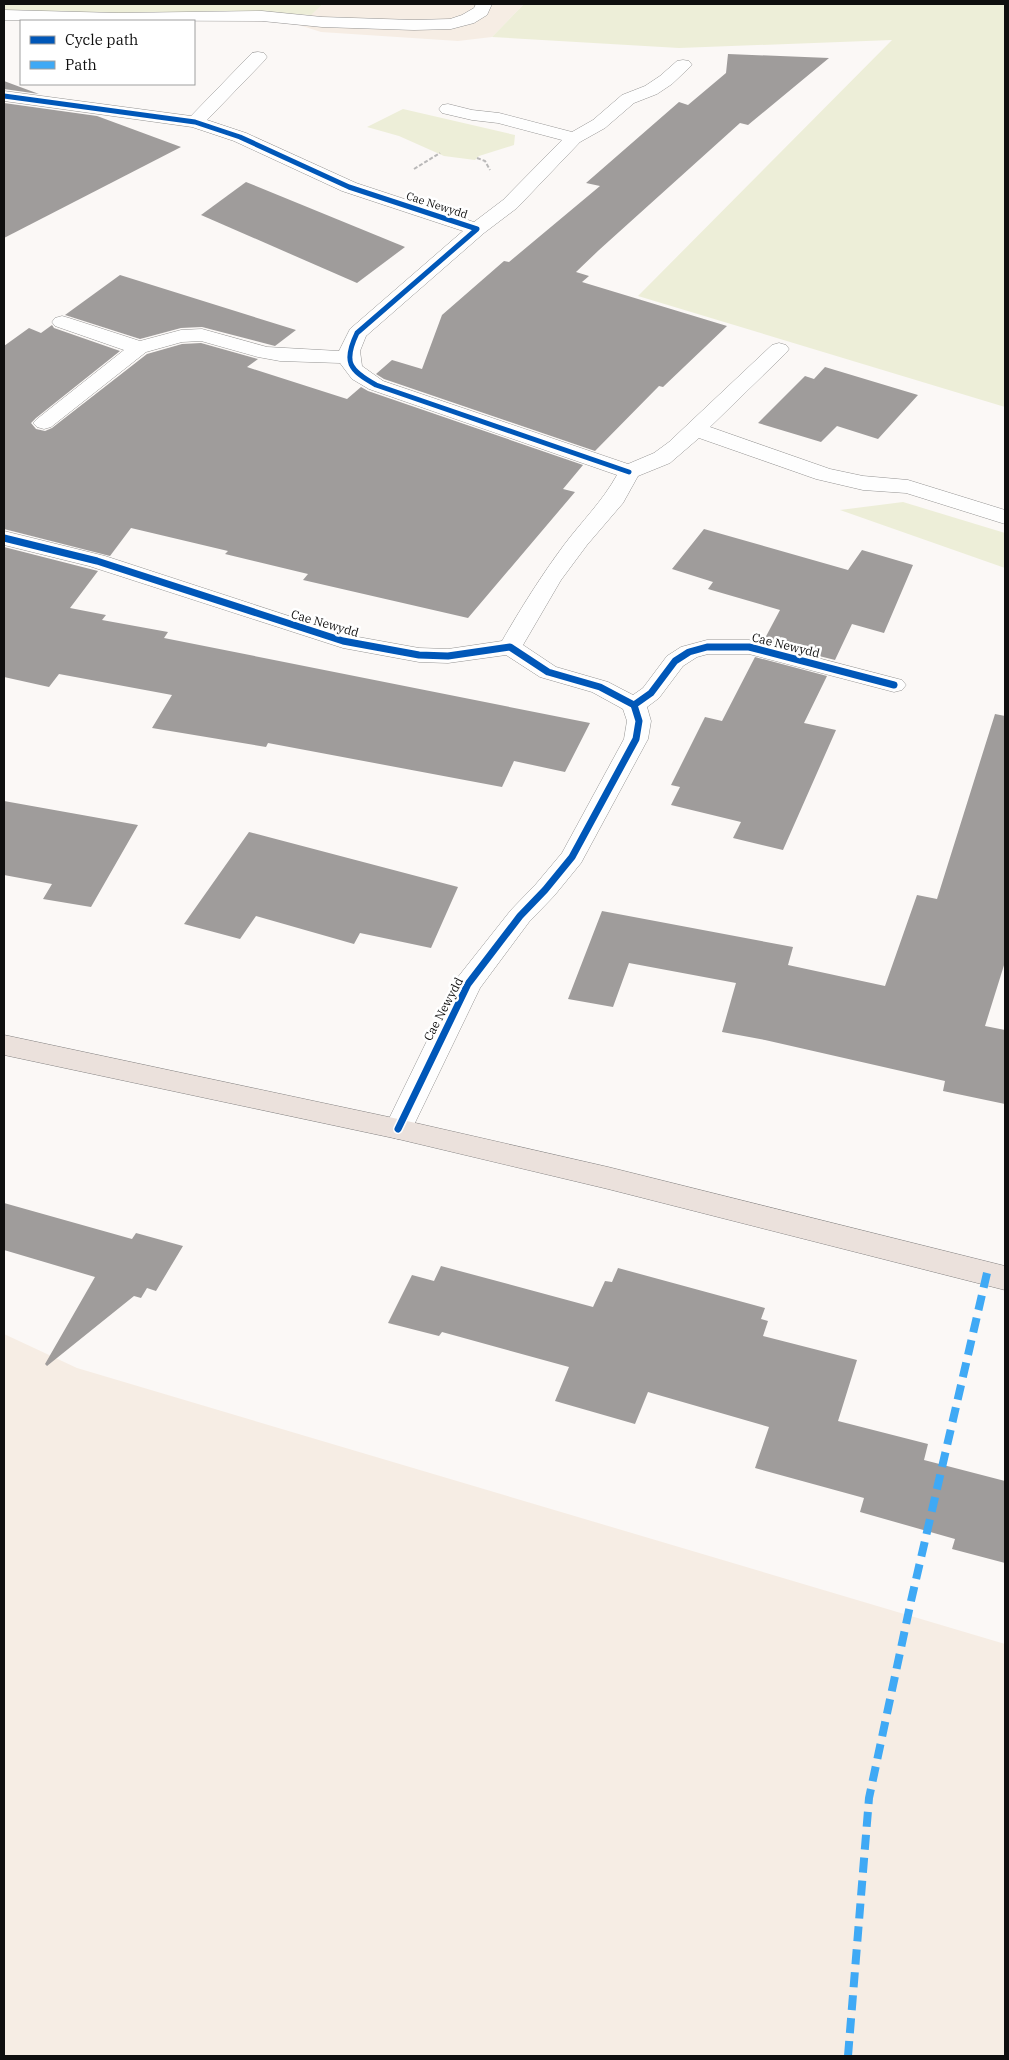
<svg xmlns="http://www.w3.org/2000/svg" width="1009" height="2060" font-family="'IBM Plex Serif',serif">
<rect width="100%" height="100%" fill="#fbf8f6"/>
<g fill="#f6ede4">
<path d="M 323,4 L 524,4 L 492,37 L 458,41 L 321,32 L 299,25 Z"/>
<path d="M 4,1334 L 77,1368 L 1005,1644 L 1005,2056 L 4,2056 Z"/>
</g>
<g fill="#edeed8">
<path d="M 4,4 L 323,4 L 311,15 C 208,9 106,19 4,10 Z"/>
<path d="M 524,4 L 1005,4 L 1005,407 L 638,296 L 892,40 L 679,48 L 492,37 Z"/>
<path d="M 403,109 L 515,135 L 514,145 L 479,156 L 475,160 L 444,156 L 399,136 L 367,127 Z"/>
<path d="M 903,502 L 1005,533 L 1005,568 L 840,510 Z"/>
</g>
<g fill="#9f9c9b">
<path d="M 728,54 L 829,58 L 748,125 L 740,123 L 599,250 L 576,272 L 589,276 L 582,282 L 727,326 L 663,387 L 659,386 L 595,451 L 384,379 L 376,374 L 392,360 L 422,369 L 442,315 L 504,261 L 509,262 L 600,186 L 586,183 L 679,102 L 688,105 L 726,73 Z"/>
<path d="M 4,81 L 39,94 L 4,89 Z"/>
<path d="M 4,103 L 97,116 L 181,147 L 4,238 Z"/>
<path d="M 246,182 L 405,247 L 357,283 L 201,215 Z"/>
<path d="M 120,275 L 296,330 L 275,346 L 202,327 L 181,328 L 140,339 L 65,315 Z"/>
<path d="M 52,325 L 54,328 L 120,351 L 36,418 L 31,423 L 36,429 L 45,431 L 52,428 L 147,354 L 182,344 L 201,343 L 258,359 L 247,367 L 347,399 L 361,387 L 368,391 L 583,465 L 563,489 L 575,492 L 468,618 L 303,580 L 308,574 L 225,554 L 228,551 L 131,528 L 110,556 L 4,529 L 4,346 L 29,328 L 41,333 Z"/>
<path d="M 825,367 L 918,395 L 878,439 L 837,426 L 821,442 L 758,423 L 805,376 L 814,379 Z"/>
<path d="M 704,529 L 848,570 L 862,550 L 913,565 L 884,633 L 852,624 L 835,660 L 763,642 L 780,610 L 708,589 L 713,582 L 672,569 Z"/>
<path d="M 4,547 L 98,571 L 70,608 L 106,615 L 102,620 L 168,632 L 164,638 L 590,723 L 565,772 L 514,761 L 502,787 L 268,743 L 266,747 L 152,728 L 172,695 L 59,674 L 49,687 L 4,677 Z"/>
<path d="M 755,657 L 827,676 L 804,723 L 836,730 L 783,850 L 733,838 L 741,822 L 671,805 L 680,787 L 671,785 L 705,717 L 722,721 Z"/>
<path d="M 995,714 L 1005,716 L 1005,962 L 985,1026 L 1005,1030 L 1005,1104 L 943,1091 L 945,1081 L 765,1040 L 722,1032 L 736,983 L 629,963 L 613,1007 L 568,999 L 602,911 L 793,947 L 788,965 L 885,986 L 917,895 L 937,899 Z"/>
<path d="M 4,801 L 138,825 L 91,907 L 43,899 L 52,884 L 4,875 Z"/>
<path d="M 249,832 L 458,887 L 431,948 L 360,933 L 354,944 L 256,916 L 240,939 L 184,924 Z"/>
<path d="M 4,1203 L 132,1239 L 136,1233 L 183,1246 L 156,1291 L 147,1288 L 141,1298 L 134,1296 L 47,1366 L 45,1364 L 95,1277 L 4,1250 Z"/>
<path d="M 441,1266 L 593,1307 L 605,1281 L 612,1282 L 618,1268 L 765,1308 L 761,1319 L 768,1321 L 763,1336 L 857,1360 L 838,1421 L 928,1444 L 924,1460 L 1005,1481 L 1005,1563 L 952,1549 L 955,1539 L 860,1512 L 864,1498 L 755,1468 L 769,1427 L 648,1392 L 635,1424 L 555,1401 L 569,1367 L 442,1332 L 439,1336 L 388,1323 L 412,1275 L 434,1281 Z"/>
</g>
<g fill="none" stroke-linecap="round" stroke-linejoin="round">
<defs>
<path id="service" d="M 476,4 L 492,4 L 487,15 L 474,23 L 451,29 L 414,30 L 322,27 L 262,21 L 4,20 L 4,10 L 118,13 L 262,11 L 322,17 L 414,20 L 450,19 L 462,15 L 474,8 Z"/>
<path id="minor" d="M 258,52 L 264,53 L 267,57 L 264,61 L 207,120 L 246,133 L 356,183 L 474,222 L 503,200 L 562,140 L 498,123 L 472,120 L 442,113 L 439,109 L 442,105 L 448,104 L 472,110 L 499,113 L 572,132 L 593,120 L 622,95 L 645,86 L 660,76 L 677,61 L 683,60 L 689,61 L 692,65 L 672,84 L 657,94 L 634,103 L 605,128 L 580,142 L 517,208 L 484,233 L 366,336 L 360,351 L 362,366 L 383,381 L 628,464 L 654,453 L 669,442 L 772,345 L 779,343 L 786,345 L 789,349 L 786,353 L 710,427 L 830,469 L 863,476 L 908,480 L 1005,510 L 1005,524 L 906,493 L 863,490 L 816,479 L 699,438 L 670,463 L 638,476 L 623,503 L 587,545 L 561,580 L 523,645 L 556,667 L 608,682 L 633,695 L 643,688 L 667,656 L 681,647 L 707,640 L 749,640 L 902,680 L 906,685 L 902,690 L 894,692 L 749,654 L 708,654 L 697,657 L 683,666 L 659,698 L 647,707 L 651,721 L 648,739 L 581,863 L 554,896 L 529,922 L 480,988 L 412,1129 L 408,1136 L 398,1139 L 388,1136 L 384,1129 L 458,977 L 511,910 L 536,884 L 562,853 L 624,739 L 627,721 L 623,709 L 592,692 L 540,677 L 506,655 L 448,663 L 419,662 L 343,648 L 89,566 L 4,545 L 4,531 L 105,556 L 347,635 L 419,648 L 448,649 L 502,641 C 521,608 541,576 564,545 C 582,521 602,502 617,475 L 369,389 L 352,379 L 340,363 L 280,361 L 258,357 L 201,341 L 182,342 L 146,352 L 51,427 L 44,429 L 37,427 L 33,423 L 37,419 L 124,350 L 55,326 L 52,322 L 55,318 L 62,316 L 69,318 L 140,341 L 181,330 L 202,329 L 267,347 L 339,351 L 350,329 L 463,231 L 342,191 L 234,141 L 192,127 L 4,101 L 4,91 L 191,116 L 252,53 Z"/>
<path id="primary" d="M 4,1035 L 398,1119 L 608,1167 L 1005,1266 L 1005,1290 L 608,1189 L 398,1139 L 4,1055 Z"/>
</defs>
<use href="#service" stroke="#959493" stroke-width="1"/>
<use href="#minor" stroke="#959493" stroke-width="1"/>
<use href="#primary" stroke="#838180" stroke-width="1"/>
<g stroke="#b9b8b8" stroke-width="2" stroke-dasharray="4 2" stroke-linecap="butt">
<path d="M 477,158 L 485,161 L 490,170"/>
<path d="M 414,169 L 440,153"/>
</g>
<use href="#service" fill="#fefefe" fill-rule="evenodd"/>
<use href="#minor" fill="#fefefe" fill-rule="evenodd"/>
<use href="#primary" fill="#ebe1dc" fill-rule="evenodd"/>
<path stroke="#3fa9f5" stroke-width="8" stroke-dasharray="15 8" stroke-linecap="butt" d="M 848,2056 L 869,1798 L 911,1601 L 987,1273"/>
<defs>
<path id="cycleway-far1" d="M 4,96 L 195,122 L 240,137 L 349,187 L 477,229 L 357,333 C 343,362 349,370 376,385 L 629,472"/>
<g id="cycleway">
<path d="M 4,538 L 97,561 L 343,641 L 419,655 L 448,656 L 510,647 L 548,672 L 600,687 L 634,705"/>
<path d="M 398,1129 L 468,984 L 520,916 L 545,890 L 572,857 L 636,739 L 639,721 L 634,705 L 651,693 L 675,661 L 689,652 L 707,647 L 749,647 L 894,685"/>
</g>
</defs>
<use href="#cycleway-far1" stroke="#fff" stroke-width="7"/>
<use href="#cycleway" stroke="#fff" stroke-width="10"/>
<use href="#cycleway-far1" stroke="#0057b8" stroke-width="5"/>
<use href="#cycleway" stroke="#0057b8" stroke-width="7"/>
</g>
<g text-anchor="middle" dominant-baseline="central" stroke-width="5" stroke-linejoin="round" paint-order="stroke">
<g font-size="11" fill="#0f0f0f" stroke="#fff">
<text transform="translate(437 205) rotate(18)">Cae Newydd</text>
</g>
<g font-size="12" fill="#0f0f0f" stroke="#fff">
<text transform="translate(325 623) rotate(16)">Cae Newydd</text>
<text transform="translate(786 645) rotate(14)">Cae Newydd</text>
<text transform="translate(443 1009) rotate(-62)">Cae Newydd</text>
</g>
</g>
<rect width="1009" height="2060" fill="none" stroke="#0f0f0f" stroke-width="10"/>
<rect x="20" y="20" width="175" height="65" fill="#ffffff" stroke="#9f9f9f"/>
<rect x="30" y="36" width="25" height="8" fill="#0057b8" stroke="#9f9f9f"/>
<text x="65" y="45" font-size="15" fill="#0f0f0f">Cycle path</text>
<rect x="30" y="61" width="25" height="8" fill="#3fa9f5" stroke="#9f9f9f"/>
<text x="65" y="70" font-size="15" fill="#0f0f0f">Path</text>
</svg>
